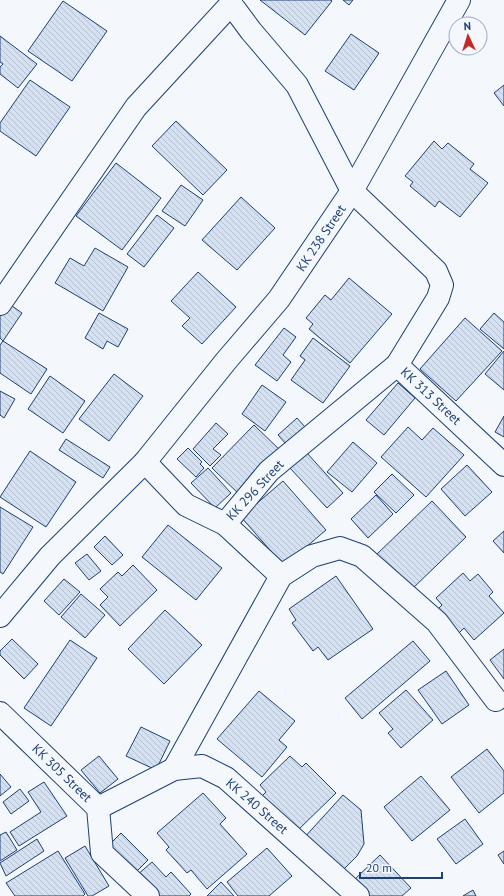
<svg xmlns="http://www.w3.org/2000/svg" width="504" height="896" font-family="'PT Sans',sans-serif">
<defs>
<pattern id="building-back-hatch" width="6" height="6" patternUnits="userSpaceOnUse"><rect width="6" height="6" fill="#d5e0f0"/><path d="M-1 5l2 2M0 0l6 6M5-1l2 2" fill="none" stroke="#b6c1d1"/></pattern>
</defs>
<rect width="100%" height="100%" fill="#f4f7fb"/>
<g fill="url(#building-back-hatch)" stroke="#1d3f73">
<path d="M 260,0 L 331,0 L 332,1 L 305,35 Z"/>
<path d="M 343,0 L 353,0 L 349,5 Z"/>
<path d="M 63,1 L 107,31 L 72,81 L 28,51 Z"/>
<path d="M 351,34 L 379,53 L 354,90 L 325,71 Z"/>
<path d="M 0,36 L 37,64 L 18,88 L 0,74 L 0,67 L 3,64 L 0,62 Z"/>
<path d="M 30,80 L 70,107 L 36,156 L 0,131 L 0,123 Z"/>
<path d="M 504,85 L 504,106 L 494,93 Z"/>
<path d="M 176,121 L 227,170 L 203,195 L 152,146 Z"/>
<path d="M 434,141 L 442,149 L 448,143 L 474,164 L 470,169 L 488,183 L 460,217 L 439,201 L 435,207 L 410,186 L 413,182 L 405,176 Z"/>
<path d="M 116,163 L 161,198 L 122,250 L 76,216 Z"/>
<path d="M 181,185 L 203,200 L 185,226 L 162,211 Z"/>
<path d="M 241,197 L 275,228 L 237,270 L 202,240 Z"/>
<path d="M 157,215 L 174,228 L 144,267 L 127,254 Z"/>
<path d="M 95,248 L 128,267 L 103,311 L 55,283 L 70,258 L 84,266 Z"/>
<path d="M 198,272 L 236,307 L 202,344 L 182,326 L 190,318 L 171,301 Z"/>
<path d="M 349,278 L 392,314 L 350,363 L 309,329 L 313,324 L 306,318 L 325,295 L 331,300 Z"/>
<path d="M 5,301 L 22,313 L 3,341 L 0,338 L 0,308 Z"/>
<path d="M 99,313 L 128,329 L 118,347 L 107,341 L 103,349 L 85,338 Z"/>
<path d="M 494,313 L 504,322 L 504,349 L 480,329 Z"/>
<path d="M 465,318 L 502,351 L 456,401 L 420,369 Z"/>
<path d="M 284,328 L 296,337 L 283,355 L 291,362 L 277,381 L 255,365 Z"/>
<path d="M 313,338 L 350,366 L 323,403 L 291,380 L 305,360 L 300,356 Z"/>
<path d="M 3,341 L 47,369 L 31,394 L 0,373 L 0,345 Z"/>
<path d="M 504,351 L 504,390 L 485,374 Z"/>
<path d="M 114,374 L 143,396 L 109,441 L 79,419 Z"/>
<path d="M 50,376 L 85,401 L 63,433 L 28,409 Z"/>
<path d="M 398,383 L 415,398 L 384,435 L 366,420 Z"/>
<path d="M 262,385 L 286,402 L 265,431 L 242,414 Z"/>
<path d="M 0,391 L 15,399 L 4,418 L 0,415 Z"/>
<path d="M 504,416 L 504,437 L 495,432 Z"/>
<path d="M 297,418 L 305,427 L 286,444 L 278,435 Z"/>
<path d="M 216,423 L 228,434 L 213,449 L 221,455 L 210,466 L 193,449 Z"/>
<path d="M 254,425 L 283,453 L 242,497 L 212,468 Z"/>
<path d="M 408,427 L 422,440 L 433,428 L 464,455 L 426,497 L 381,457 Z"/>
<path d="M 66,439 L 110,467 L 103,478 L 59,450 Z"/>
<path d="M 353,442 L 377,463 L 352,492 L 327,472 Z"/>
<path d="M 188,448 L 202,462 L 200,464 L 204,468 L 196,477 L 177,459 Z"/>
<path d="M 30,451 L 76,482 L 46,527 L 0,497 Z"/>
<path d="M 307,453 L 343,493 L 327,508 L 290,468 Z"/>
<path d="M 467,465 L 492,492 L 465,516 L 441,489 Z"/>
<path d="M 208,468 L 231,493 L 215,508 L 191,483 Z"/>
<path d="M 392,474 L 414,495 L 396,513 L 374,492 Z"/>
<path d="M 283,481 L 326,530 L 284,566 L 241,517 Z"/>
<path d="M 376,495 L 393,514 L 368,538 L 351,519 Z"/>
<path d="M 432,501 L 466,537 L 411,590 L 376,555 Z"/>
<path d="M 0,507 L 33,527 L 3,574 L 0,572 Z"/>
<path d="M 168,525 L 222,568 L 196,600 L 142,557 Z"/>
<path d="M 504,531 L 504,553 L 493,541 Z"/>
<path d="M 105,536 L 123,555 L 112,565 L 94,547 Z"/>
<path d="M 87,554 L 101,571 L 89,580 L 75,563 Z"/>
<path d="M 133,565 L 157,590 L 120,626 L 100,605 L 108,597 L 100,589 L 118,572 L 122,576 Z"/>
<path d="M 463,573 L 470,581 L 478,574 L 493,592 L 489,596 L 504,613 L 474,640 L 464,628 L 459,633 L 438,609 L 442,605 L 436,598 Z"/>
<path d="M 336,576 L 373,629 L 328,660 L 318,647 L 313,651 L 292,623 L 296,620 L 289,609 Z"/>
<path d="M 64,579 L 80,592 L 59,615 L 44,601 Z"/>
<path d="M 81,594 L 105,615 L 85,638 L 61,617 Z"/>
<path d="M 165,610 L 202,645 L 164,684 L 128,649 Z"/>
<path d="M 12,639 L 38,664 L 24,679 L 0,655 L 0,651 Z"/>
<path d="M 70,640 L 97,658 L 51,726 L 24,708 Z"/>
<path d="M 413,641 L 430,661 L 362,719 L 345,698 Z"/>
<path d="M 504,649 L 504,679 L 490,660 Z"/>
<path d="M 446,671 L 469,705 L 442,724 L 418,690 Z"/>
<path d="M 406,690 L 433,720 L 401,748 L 388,733 L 393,729 L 379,713 Z"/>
<path d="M 259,691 L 295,721 L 279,740 L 287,747 L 262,777 L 217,739 Z"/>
<path d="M 141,727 L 170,741 L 156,770 L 126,756 Z"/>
<path d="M 487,749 L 504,771 L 504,793 L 479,813 L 451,777 Z"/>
<path d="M 99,756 L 118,779 L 100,793 L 81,770 Z"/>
<path d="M 290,756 L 302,767 L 306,763 L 336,793 L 295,833 L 260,798 L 266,792 L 260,785 Z"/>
<path d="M 0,774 L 11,787 L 0,796 Z"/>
<path d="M 421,776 L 450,810 L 412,841 L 384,807 Z"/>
<path d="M 44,782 L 67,816 L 19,846 L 10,832 L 41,812 L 28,792 Z"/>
<path d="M 20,789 L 29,801 L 11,814 L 3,802 Z"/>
<path d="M 203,793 L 226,818 L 220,824 L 247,854 L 207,889 L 191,870 L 187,873 L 166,850 L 169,847 L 157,833 Z"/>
<path d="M 343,795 L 361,810 L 364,844 L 357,856 L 341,872 L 303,839 Z"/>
<path d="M 465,819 L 483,844 L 456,864 L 437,839 Z"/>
<path d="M 6,832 L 17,850 L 0,861 L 0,835 Z"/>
<path d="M 121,833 L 148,860 L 133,875 L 106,848 Z"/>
<path d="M 37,839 L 44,851 L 6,876 L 0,863 Z"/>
<path d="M 85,846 L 109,886 L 92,896 L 88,896 L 65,858 Z"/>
<path d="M 267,848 L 292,876 L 269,896 L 238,896 L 227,882 Z"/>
<path d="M 58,851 L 85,894 L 83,896 L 15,896 L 6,883 Z"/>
<path d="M 504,851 L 504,864 L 498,855 Z"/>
<path d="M 380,855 L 411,888 L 402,896 L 369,896 L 354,880 Z"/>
<path d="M 152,862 L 166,877 L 171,872 L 191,894 L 189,896 L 155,896 L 136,876 Z"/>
<path d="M 221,882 L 234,896 L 207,896 Z"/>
<path d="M 473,890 L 476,896 L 463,896 Z"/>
</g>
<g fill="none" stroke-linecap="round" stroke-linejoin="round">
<defs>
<g id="street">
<path d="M 231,0 L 231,4 L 251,31 L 297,85 L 352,191 L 436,271 L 442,285 L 438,298 L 397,365 L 504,465"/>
<path d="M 0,304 L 136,107 L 231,4"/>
<path d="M 145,462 L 186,505 L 225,524 L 269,471 L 397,365"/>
<path d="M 225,524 L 281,576"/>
<path d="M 0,713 L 98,808 L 102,853 L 148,896"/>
<path d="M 174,769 L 281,576 L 312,556 L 340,548 L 362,556 L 437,622 L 496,700"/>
<path d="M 98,808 L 174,769 L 202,766 L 226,778 L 358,896"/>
</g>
<path id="secondary" d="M 0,616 L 50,556 L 145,462 L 226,361 L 279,299 L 352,191 L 459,0"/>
</defs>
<use href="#street" stroke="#1d3f73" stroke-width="24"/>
<use href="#secondary" stroke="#1d3f73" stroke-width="24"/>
<use href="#street" stroke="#f4f7fb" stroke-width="22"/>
<use href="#secondary" stroke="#f4f7fb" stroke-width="22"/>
</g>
<g text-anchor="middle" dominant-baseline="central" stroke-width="3" stroke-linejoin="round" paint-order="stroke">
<g font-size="13" fill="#1d3f73" stroke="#f4f7fb">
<text transform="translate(321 238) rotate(-56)">KK 238 Street</text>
<text transform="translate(431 396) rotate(43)">KK 313 Street</text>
<text transform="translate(255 490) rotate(-47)">KK 296 Street</text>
<text transform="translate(62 773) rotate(44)">KK 305 Street</text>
<text transform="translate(257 806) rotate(41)">KK 240 Street</text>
</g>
</g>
<g transform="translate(468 36) rotate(356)"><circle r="19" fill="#f4f7fb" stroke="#9eadc5"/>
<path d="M0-3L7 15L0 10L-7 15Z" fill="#c62828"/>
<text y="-6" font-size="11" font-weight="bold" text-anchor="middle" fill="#1d3f73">N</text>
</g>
<path d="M360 872v6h82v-6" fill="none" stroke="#1d3f73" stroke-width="2"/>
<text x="366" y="872" font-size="12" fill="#1d3f73" stroke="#f4f7fb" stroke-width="3" paint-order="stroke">20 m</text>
</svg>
